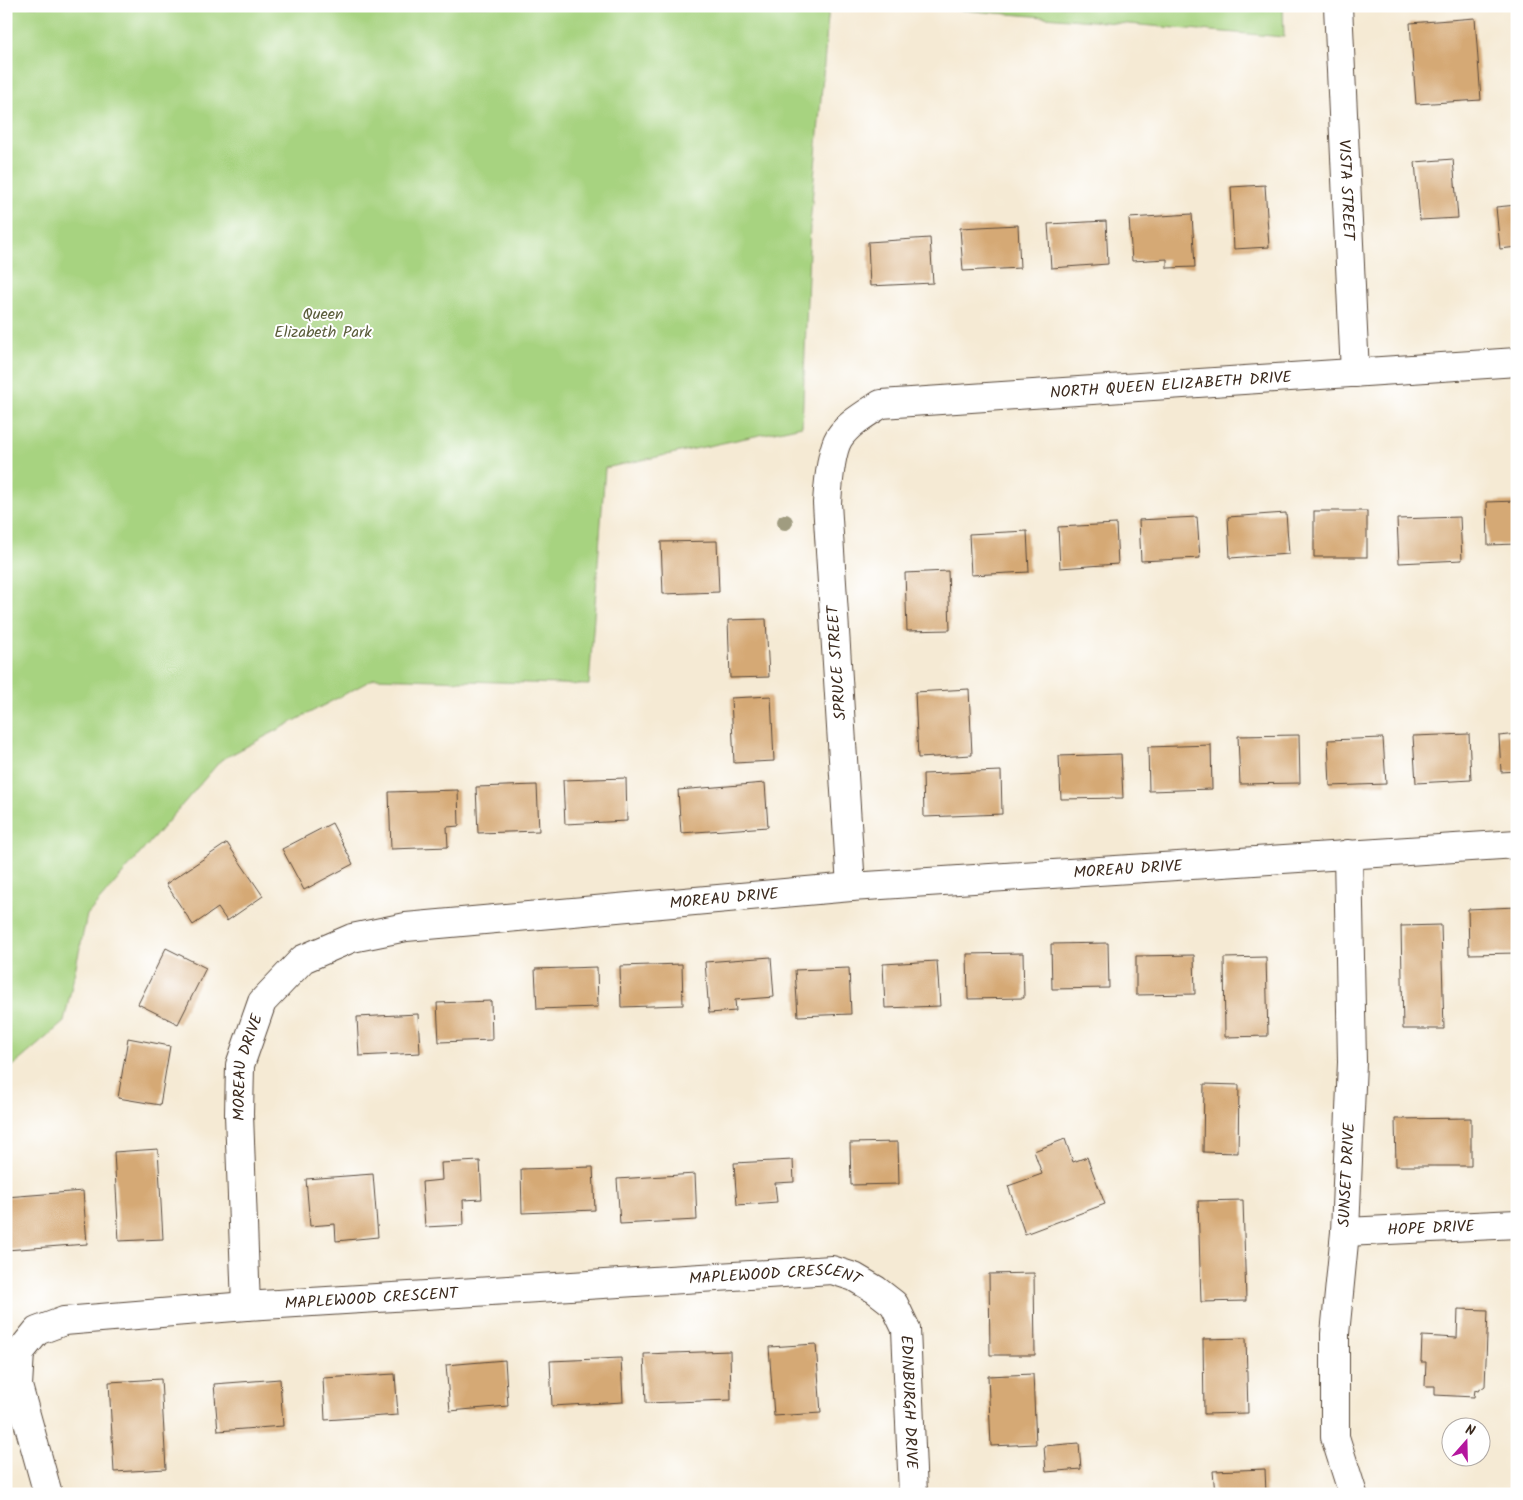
<svg xmlns="http://www.w3.org/2000/svg" width="1523" height="1500" font-family="Kalam,sans-serif">
<rect width="100%" height="100%" fill="#fff"/>
<filter id="ink" filterUnits="userSpaceOnUse"><feTurbulence type="fractalNoise" baseFrequency=".02" numOctaves="2"/><feDisplacementMap in="SourceGraphic" scale="10" xChannelSelector="R" yChannelSelector="G"/><feConvolveMatrix kernelMatrix="1 2 1 2 8 2 1 2 1" color-interpolation-filters="sRGB"/></filter>
<filter id="wash" filterUnits="userSpaceOnUse"><feTurbulence type="fractalNoise" baseFrequency=".0096" numOctaves="4" result="noise"/><feDisplacementMap in="SourceGraphic" scale="20" xChannelSelector="R" yChannelSelector="G"/><feGaussianBlur stdDeviation="1.12" result="paint"/><feColorMatrix in="noise" values="0 0 0 0 0 0 0 0 0 0 0 0 0 0 0 0 0 1.4 0 .05"/><feComposite in="paint" operator="in"/></filter>
<g filter="url(#wash)">
<rect width="100%" height="100%" fill="#f5ead4"/>
<g fill="#a7d380" stroke="#717e4f">
<path d="M 6,6 L 829,6 L 810,225 L 802,426 L 605,468 L 589,685 L 375,678 L 221,760 L 87,915 L 64,1022 L 6,1072 Z"/>
<path d="M 913,6 L 1283,6 L 1284,37 Z"/>
</g>
<g id="blocks">
<g fill="#d5a975">
<path d="M 1475,18 L 1481,100 L 1416,104 L 1410,23 Z"/>
<path d="M 1453,159 L 1458,218 L 1420,220 L 1415,162 Z"/>
<path d="M 1265,185 L 1269,247 L 1234,249 L 1231,187 Z"/>
<path d="M 1517,205 L 1517,247 L 1500,249 L 1496,207 Z"/>
<path d="M 1192,214 L 1195,267 L 1167,268 L 1167,259 L 1132,261 L 1129,218 Z"/>
<path d="M 1106,221 L 1108,264 L 1051,268 L 1048,224 Z"/>
<path d="M 1018,225 L 1020,268 L 963,271 L 960,228 Z"/>
<path d="M 930,238 L 933,283 L 870,286 L 868,242 Z"/>
<path d="M 1517,501 L 1517,544 L 1488,545 L 1487,502 Z"/>
<rect x="1314" y="511" width="53" height="46"/>
<path d="M 1286,513 L 1289,554 L 1230,558 L 1228,517 Z"/>
<path d="M 1197,517 L 1200,558 L 1141,561 L 1139,520 Z"/>
<path d="M 1460,517 L 1462,560 L 1399,563 L 1397,519 Z"/>
<path d="M 1116,524 L 1118,564 L 1060,568 L 1058,527 Z"/>
<path d="M 1027,531 L 1029,572 L 971,575 L 969,534 Z"/>
<path d="M 717,541 L 719,592 L 663,594 L 661,542 Z"/>
<path d="M 948,571 L 950,630 L 907,631 L 905,573 Z"/>
<path d="M 766,619 L 769,677 L 730,678 L 728,620 Z"/>
<path d="M 969,689 L 972,755 L 918,758 L 915,692 Z"/>
<path d="M 771,696 L 774,761 L 734,763 L 731,698 Z"/>
<path d="M 1469,734 L 1471,780 L 1416,783 L 1413,736 Z"/>
<path d="M 1517,734 L 1517,771 L 1501,772 L 1499,736 Z"/>
<path d="M 1299,735 L 1300,783 L 1240,784 L 1238,736 Z"/>
<path d="M 1383,738 L 1386,784 L 1330,786 L 1328,740 Z"/>
<path d="M 1211,745 L 1212,789 L 1149,791 L 1148,747 Z"/>
<path d="M 1121,754 L 1123,798 L 1061,799 L 1059,756 Z"/>
<path d="M 1001,771 L 1002,814 L 924,817 L 923,774 Z"/>
<path d="M 626,778 L 627,821 L 565,824 L 563,780 Z"/>
<path d="M 765,783 L 768,827 L 681,833 L 678,790 Z"/>
<path d="M 537,785 L 539,831 L 478,833 L 476,787 Z"/>
<path d="M 458,790 L 459,826 L 447,827 L 448,847 L 391,849 L 389,792 Z"/>
<path d="M 332,823 L 353,864 L 304,890 L 282,849 Z"/>
<path d="M 227,843 L 263,896 L 227,921 L 218,908 L 193,925 L 166,884 Z"/>
<path d="M 1517,907 L 1517,953 L 1469,954 L 1468,909 Z"/>
<path d="M 1441,925 L 1444,1029 L 1403,1029 L 1401,926 Z"/>
<path d="M 1108,943 L 1109,988 L 1052,989 L 1051,944 Z"/>
<path d="M 166,948 L 206,968 L 178,1024 L 138,1004 Z"/>
<path d="M 1023,953 L 1024,998 L 968,999 L 967,954 Z"/>
<path d="M 1194,955 L 1195,994 L 1136,995 L 1136,956 Z"/>
<path d="M 771,957 L 774,997 L 735,1000 L 736,1011 L 709,1013 L 705,962 Z"/>
<path d="M 1266,957 L 1268,1036 L 1225,1037 L 1224,958 Z"/>
<path d="M 937,961 L 940,1006 L 885,1008 L 883,964 Z"/>
<path d="M 682,964 L 683,1005 L 621,1007 L 620,966 Z"/>
<path d="M 597,967 L 598,1007 L 537,1009 L 535,969 Z"/>
<path d="M 849,968 L 851,1014 L 798,1016 L 795,970 Z"/>
<path d="M 491,1001 L 492,1040 L 439,1042 L 437,1003 Z"/>
<path d="M 418,1014 L 420,1053 L 359,1056 L 357,1017 Z"/>
<path d="M 128,1038 L 170,1046 L 160,1105 L 118,1098 Z"/>
<path d="M 1204,1084 L 1239,1085 L 1238,1153 L 1203,1152 Z"/>
<path d="M 1471,1118 L 1471,1166 L 1396,1166 L 1395,1119 Z"/>
<path d="M 1065,1139 L 1073,1162 L 1087,1157 L 1105,1204 L 1025,1234 L 1008,1186 L 1042,1174 L 1034,1151 Z"/>
<path d="M 898,1142 L 899,1184 L 851,1185 L 850,1143 Z"/>
<path d="M 158,1149 L 163,1239 L 119,1241 L 114,1152 Z"/>
<path d="M 793,1160 L 794,1182 L 775,1183 L 777,1202 L 737,1205 L 734,1163 Z"/>
<path d="M 480,1161 L 482,1199 L 463,1200 L 464,1225 L 425,1227 L 422,1182 L 442,1180 L 441,1163 Z"/>
<path d="M 593,1167 L 595,1210 L 522,1213 L 521,1169 Z"/>
<path d="M 373,1174 L 378,1237 L 336,1241 L 335,1224 L 310,1226 L 306,1179 Z"/>
<path d="M 695,1174 L 697,1220 L 620,1224 L 617,1179 Z"/>
<path d="M 83,1191 L 87,1244 L 6,1250 L 6,1197 Z"/>
<path d="M 1243,1200 L 1246,1301 L 1201,1302 L 1198,1201 Z"/>
<path d="M 1034,1273 L 1035,1355 L 990,1355 L 989,1274 Z"/>
<path d="M 1458,1309 L 1488,1310 L 1485,1386 L 1478,1391 L 1475,1390 L 1474,1397 L 1435,1395 L 1435,1386 L 1425,1386 L 1426,1362 L 1421,1362 L 1422,1336 L 1457,1338 Z"/>
<path d="M 1246,1338 L 1248,1413 L 1204,1414 L 1203,1339 Z"/>
<path d="M 816,1344 L 821,1413 L 774,1416 L 769,1347 Z"/>
<path d="M 730,1351 L 731,1400 L 646,1403 L 644,1354 Z"/>
<path d="M 621,1358 L 623,1402 L 552,1406 L 550,1361 Z"/>
<path d="M 505,1360 L 508,1406 L 450,1411 L 446,1365 Z"/>
<path d="M 395,1374 L 398,1415 L 325,1420 L 323,1378 Z"/>
<path d="M 1033,1374 L 1036,1444 L 991,1446 L 988,1376 Z"/>
<path d="M 161,1379 L 166,1469 L 114,1472 L 109,1382 Z"/>
<path d="M 280,1379 L 283,1426 L 218,1431 L 214,1384 Z"/>
<path d="M 1079,1443 L 1081,1469 L 1046,1472 L 1044,1446 Z"/>
<path d="M 1265,1469 L 1266,1494 L 1215,1494 L 1213,1471 Z"/>
</g>
</g>
</g>
<g filter="url(#ink)">
<use href="#blocks" fill-opacity="0" stroke="#574739" stroke-width="1"/>
<g fill="none" stroke-linecap="round" stroke-linejoin="round">
<defs>
<g id="minor">
<path id="s1" d="M 1338,6 L 1355,373"/>
<path d="M 1348,854 L 1352,1062 L 1345,1232 L 1335,1334 L 1335,1437 L 1353,1494"/>
<path id="s2" d="M 851,887 L 827,503 C 828,488 831,451 839,438 C 849,423 866,414 881,404 L 1517,362"/>
<path id="s3" d="M 1345,1232 L 1517,1224"/>
<path id="s4" d="M 246,1306 L 239,1114 L 240,1065 L 262,1002 L 303,959 L 352,938 L 406,927 L 851,887 L 1517,844"/>
<path id="s5" d="M 48,1494 L 18,1386 L 20,1352 L 37,1331 L 64,1321 L 246,1306 L 832,1270 L 854,1277 L 876,1290 L 894,1304 L 906,1329 L 913,1494"/>
</g>
</defs>
<use href="#minor" stroke="#574739" stroke-width="30"/>
<use href="#minor" stroke="#fff" stroke-width="28"/>
</g>
<circle fill="#a09c80" cx="785" cy="522" r="8"/>
</g>
<g text-anchor="middle" dominant-baseline="central" stroke-width="4" stroke-linejoin="round" paint-order="stroke">
<g font-size="16" fill="#3b2a1e" stroke="#fff">
<text stroke="none"><textPath href="#s1" startOffset="184">VISTA STREET</textPath></text>
<text stroke="none"><textPath href="#s2" startOffset="796">NORTH QUEEN ELIZABETH DRIVE</textPath></text>
<text transform="translate(837 663) rotate(-94)">SPRUCE STREET</text>
<text stroke="none"><textPath href="#s4" startOffset="1200">MOREAU DRIVE</textPath></text>
<text stroke="none"><textPath href="#s4" startOffset="795">MOREAU DRIVE</textPath></text>
<text stroke="none"><textPath href="#s4" startOffset="240">MOREAU DRIVE</textPath></text>
<text transform="translate(1347 1175) rotate(-87)">SUNSET DRIVE</text>
<text stroke="none"><textPath href="#s3" startOffset="86">HOPE DRIVE</textPath></text>
<text stroke="none"><textPath href="#s5" startOffset="915">MAPLEWOOD CRESCENT</textPath></text>
<text stroke="none"><textPath href="#s5" startOffset="510">MAPLEWOOD CRESCENT</textPath></text>
<text stroke="none"><textPath href="#s5" startOffset="1144">EDINBURGH DRIVE</textPath></text>
</g>
<g font-size="16" fill="#5b5d3b" stroke="#fff">
<text x="323" y="314">Queen<tspan x="323" dy="18">Elizabeth Park</tspan></text>
</g>
</g>
<rect width="1523" height="1500" fill="none" stroke="#fff" stroke-width="25"/>
<g transform="translate(1466 1442) rotate(20)"><circle r="24" fill="#ffffff" stroke="#b1aaa5"/>
<path d="M0-4L9 19L0 12L-9 19Z" fill="#b5179e"/>
<text y="-8" font-size="14" font-weight="bold" text-anchor="middle" fill="#3b2a1e">N</text>
</g>
</svg>
